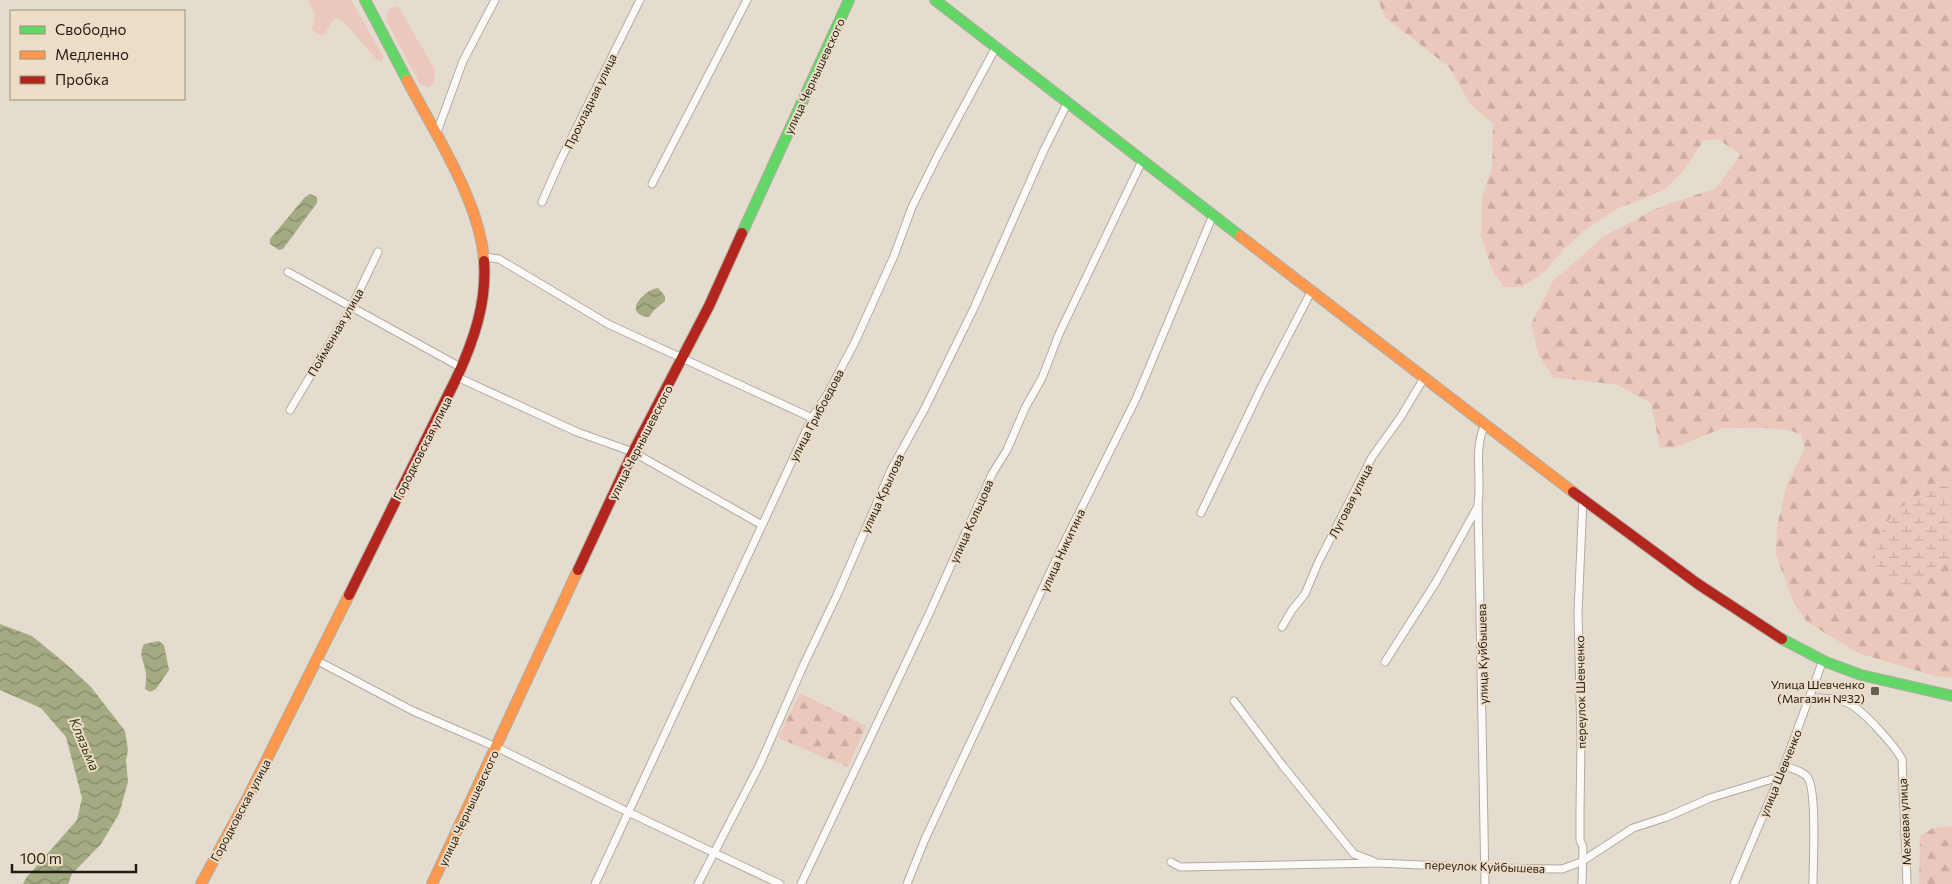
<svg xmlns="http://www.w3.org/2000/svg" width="1952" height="884" font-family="Commissioner,sans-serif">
<defs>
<pattern id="forest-firs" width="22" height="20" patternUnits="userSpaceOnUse" patternTransform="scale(1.25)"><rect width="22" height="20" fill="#ecc8bc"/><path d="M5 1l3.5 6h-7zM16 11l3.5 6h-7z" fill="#caaba1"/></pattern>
<pattern id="wetland-marsh" width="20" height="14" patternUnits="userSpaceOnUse" patternTransform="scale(1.25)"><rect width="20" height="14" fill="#ecc8bc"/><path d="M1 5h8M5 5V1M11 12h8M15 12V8" fill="none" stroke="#caaba1"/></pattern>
<pattern id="water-waves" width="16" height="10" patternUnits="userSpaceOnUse" patternTransform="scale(1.25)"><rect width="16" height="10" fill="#a4aa82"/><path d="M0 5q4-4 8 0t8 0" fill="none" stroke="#858a69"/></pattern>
</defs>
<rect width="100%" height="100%" fill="#e4dccf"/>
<g fill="#ecc8bc">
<path d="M 308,0 L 351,0 L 383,56 L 382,62 L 377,60 L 342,20 L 336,18 C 330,22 329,30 322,36 L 312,30 L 315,15 Z"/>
<path d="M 398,6 L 435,70 L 434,82 L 429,88 L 420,84 L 387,22 L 387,14 L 391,8 Z"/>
</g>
<g fill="url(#forest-firs)">
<path d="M 1378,0 L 1952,0 L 1952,483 L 1922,493 L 1952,557 L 1952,678 L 1935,676 L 1858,653 L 1807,622 L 1792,599 L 1776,554 L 1777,526 L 1787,484 L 1805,448 L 1801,435 L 1790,430 L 1765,428 L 1723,428 L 1673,448 L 1660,447 L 1651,403 L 1618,385 L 1553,377 L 1539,356 L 1531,324 L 1553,281 L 1603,237 L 1655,209 L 1716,188 L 1741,154 L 1717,139 L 1704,140 L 1682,173 L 1662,191 L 1619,208 L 1587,228 L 1563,250 L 1544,272 L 1523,287 L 1504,287 L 1493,272 L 1481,236 L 1482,197 L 1492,168 L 1493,124 L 1471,105 L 1449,67 L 1385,17 Z"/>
<path d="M 800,693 L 866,726 L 848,767 L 778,738 Z"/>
<path d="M 1952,826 L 1952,884 L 1919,884 L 1920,836 L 1933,828 Z"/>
</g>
<path fill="url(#wetland-marsh)" d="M 1952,483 L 1952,557 L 1929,580 L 1903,586 L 1877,571 L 1873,545 L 1894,512 L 1922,493 Z"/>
<g fill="url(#water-waves)">
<path d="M 310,194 L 317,197 L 317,203 L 283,249 L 279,250 L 270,244 L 270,239 L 305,197 Z"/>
<path d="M 658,288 L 665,296 L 665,301 L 654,310 L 649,317 C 623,315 641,291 658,288 Z"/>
<path d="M 0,624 L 32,636 L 65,663 L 91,687 L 125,731 L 128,750 L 126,760 L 128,782 L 119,814 L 101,844 L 72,874 L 68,884 L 23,884 L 26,878 L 77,820 L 82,798 L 66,737 L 41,708 L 0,690 Z"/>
<path d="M 159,641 L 164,645 L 169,670 L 156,689 L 150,692 L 145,689 C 146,682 147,675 145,668 C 142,658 139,655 144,644 Z"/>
</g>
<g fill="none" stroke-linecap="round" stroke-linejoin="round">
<defs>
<g id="street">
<path d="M 436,135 L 463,61 L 495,0"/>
<path d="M 652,184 L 747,0"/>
<path d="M 542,202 L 560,161 L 640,0"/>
<path d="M 484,257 L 499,259 L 608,324 L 812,418"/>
<path d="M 288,272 L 462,368"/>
<path d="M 457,377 L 577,432 L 633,452 L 762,525"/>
<path d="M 290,410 L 352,306 L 378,252"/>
<path d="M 1201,513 L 1262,386 L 1311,292"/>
<path d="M 1282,627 L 1292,610 L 1305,594 L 1318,563 L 1372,457 L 1400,418 L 1424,378"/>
<path d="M 316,660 L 413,711 L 496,747 L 628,812 L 780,884"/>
<path d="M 1385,662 L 1436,582 L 1478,506"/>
<path d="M 1809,698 C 1822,698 1836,697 1848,703 C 1863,710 1894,745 1902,759 L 1907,884"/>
<path d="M 1234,701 L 1283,766 L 1354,854 L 1373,861"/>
<path d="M 1784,766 C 1793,769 1803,771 1808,778 C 1817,791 1813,865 1813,884"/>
<path d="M 1171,862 L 1180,867 L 1378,863 L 1485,868 L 1562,869 L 1581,862 L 1633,828 L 1667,817 L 1710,798 L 1779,777"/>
<path d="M 595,884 L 812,418 L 827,395 L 855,342 L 894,256 L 912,207 L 939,153 L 996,47"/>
<path d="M 698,884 L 760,764 L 804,664 L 838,593 L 891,470 L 925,408 L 974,308 L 1044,150 L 1068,102"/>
<path d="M 801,884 L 929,614 L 992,474 L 1007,450 L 1025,408 L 1042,378 L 1059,334 L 1143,159"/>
<path d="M 907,884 L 925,839 L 1063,545 L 1136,399 L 1213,215"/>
<path d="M 1485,884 L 1478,504 C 1482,478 1473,449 1485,425"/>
<path d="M 1582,884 L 1583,847 L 1580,840 L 1580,813 L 1581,740 L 1578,612 L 1583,499"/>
<path d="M 1734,884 L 1784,766 L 1823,660"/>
</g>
<g id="fast">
<path d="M 365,0 L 407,80"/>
<path d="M 935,0 L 1240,236"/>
<path d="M 742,233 L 849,0"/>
<path d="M 1782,639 L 1826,662 L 1861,675 L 1952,696"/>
</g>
<g id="slow">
<path d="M 407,80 C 434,132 480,201 484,261"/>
<path d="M 1240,236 L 1573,492"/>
<path d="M 201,884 L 248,797 L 349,595"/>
<path d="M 432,884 L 578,570"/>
</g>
<g id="jam">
<path d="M 1573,492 L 1698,584 L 1782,639"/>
<path d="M 578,570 L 633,452 L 709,306 L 742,233"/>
<path d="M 349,595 L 457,377 C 474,340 487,302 484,261"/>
</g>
</defs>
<use href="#street" stroke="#b1aba1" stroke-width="9"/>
<use href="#fast" stroke="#b1aba1" stroke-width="12"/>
<use href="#slow" stroke="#b1aba1" stroke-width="12"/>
<use href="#jam" stroke="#b1aba1" stroke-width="12"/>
<use href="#street" stroke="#fbfaf8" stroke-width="7"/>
<use href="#fast" stroke="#63d668" stroke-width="10"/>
<use href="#slow" stroke="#ff974d" stroke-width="10"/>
<use href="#jam" stroke="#b3261e" stroke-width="10"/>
</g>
<rect fill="#655f55" stroke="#edddc6" stroke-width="2" x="1870" y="686" width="10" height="10" rx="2.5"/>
<g text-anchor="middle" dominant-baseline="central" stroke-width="4" stroke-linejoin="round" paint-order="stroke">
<g font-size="12" fill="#211c13" stroke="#edddc6">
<text transform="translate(814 76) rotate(-65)">улица Чернышевского</text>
<text transform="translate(590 101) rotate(-64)">Прохладная улица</text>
<text transform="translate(335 332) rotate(-60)">Пойменная улица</text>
<text transform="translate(816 415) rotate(-62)">улица Грибоедова</text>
<text transform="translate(640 442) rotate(-63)">улица Чернышевского</text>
<text transform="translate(422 448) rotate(-63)">Городковская улица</text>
<text transform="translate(882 493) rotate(-65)">улица Крылова</text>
<text transform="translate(1350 501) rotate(-63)">Луговая улица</text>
<text transform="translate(971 521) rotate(-66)">улица Кольцова</text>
<text transform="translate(1062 550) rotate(-65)">улица Никитина</text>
<text transform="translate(1482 654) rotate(-91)">улица Куйбышева</text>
<text transform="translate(1580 692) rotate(-91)">переулок Шевченко</text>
<text transform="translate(1780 773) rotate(-68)">улица Шевченко</text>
<text transform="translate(468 808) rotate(-65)">улица Чернышевского</text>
<text transform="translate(240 810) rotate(-62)">Городковская улица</text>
<text transform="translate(1904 822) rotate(-93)">Межевая улица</text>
<text transform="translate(1485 866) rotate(2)">переулок Куйбышева</text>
</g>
<g font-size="12" fill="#211c13" stroke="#edddc6" text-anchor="end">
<text x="1865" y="684">Улица Шевченко<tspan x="1865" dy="14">(Магазин №32)</tspan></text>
</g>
<g font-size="14" font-style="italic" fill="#333b12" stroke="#edddc6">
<text transform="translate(85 744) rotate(67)">Клязьма</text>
</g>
</g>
<rect x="10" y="10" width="175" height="90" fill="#edddc6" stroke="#9b907e"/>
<rect x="20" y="26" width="25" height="8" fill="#63d668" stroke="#9b907e"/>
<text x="55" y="35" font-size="15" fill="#211c13">Свободно</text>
<rect x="20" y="51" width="25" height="8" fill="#ff974d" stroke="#9b907e"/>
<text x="55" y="60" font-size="15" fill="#211c13">Медленно</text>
<rect x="20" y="76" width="25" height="8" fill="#b3261e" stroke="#9b907e"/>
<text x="55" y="85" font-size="15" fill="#211c13">Пробка</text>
<path d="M12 864v8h124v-8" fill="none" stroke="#211c13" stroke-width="2.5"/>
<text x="20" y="864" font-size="15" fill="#211c13" stroke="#edddc6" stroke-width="4" paint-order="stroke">100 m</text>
</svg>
